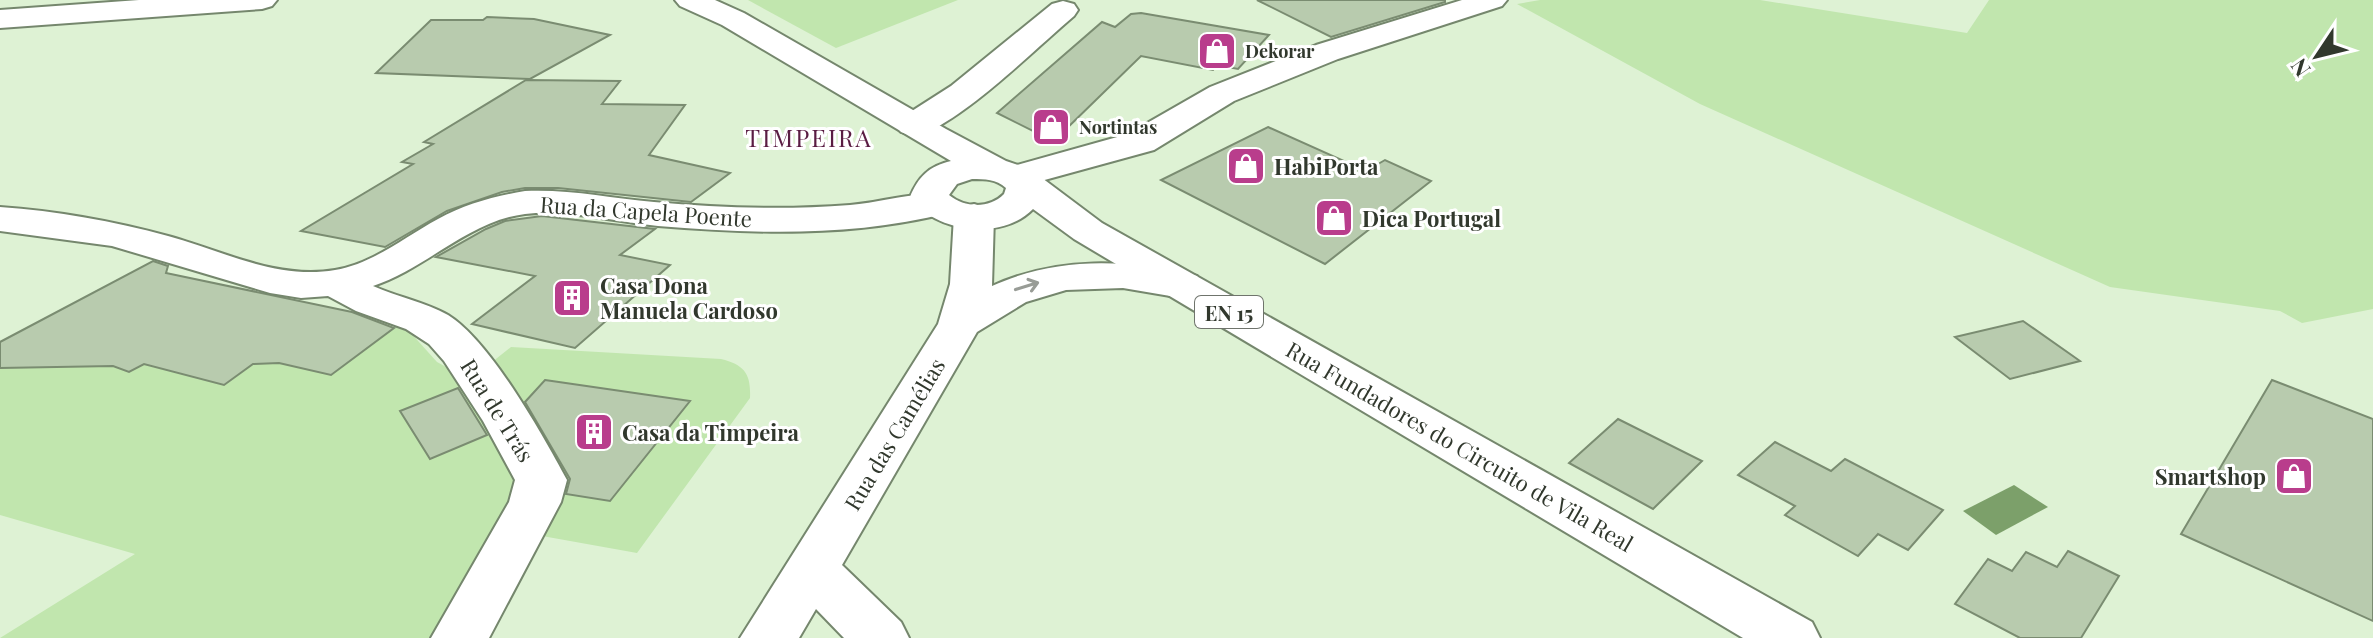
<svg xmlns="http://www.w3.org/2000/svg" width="2373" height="638" font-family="'Playfair Display',serif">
<rect width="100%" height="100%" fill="#def2d4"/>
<g fill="#c1e6ae">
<path d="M 748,0 L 958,0 L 836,48 Z"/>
<path d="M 1540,0 L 1760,0 L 1967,33 L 1989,0 L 2373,0 L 2373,309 L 2302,323 L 2280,311 L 2110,287 L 1700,104 L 1517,4 Z"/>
<path d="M 401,322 L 437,362 L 472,381 L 537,484 L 449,638 L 0,638 L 135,554 L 0,515 L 0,359 L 36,367 L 113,366 L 272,350 L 278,363 L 331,375 Z"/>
<path d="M 511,347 L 721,359 C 745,365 751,374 750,398 L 637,553 L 531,534 L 542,491 L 572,456 L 532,449 L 482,370 Z"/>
</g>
<path fill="#7ca06a" d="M 2014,485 L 2048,507 L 1996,535 L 1963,511 Z"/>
<g fill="#b8cbae" stroke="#7a8c71" stroke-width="2">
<path d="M 1257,0 L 1445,0 L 1445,2 L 1331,37 Z"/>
<path d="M 1141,13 L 1269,35 L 1238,69 L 1217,65 L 1213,70 L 1141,56 L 1062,133 L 1043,136 L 997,113 L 1102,22 L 1115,27 L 1131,14 Z"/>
<path d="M 487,17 L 534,19 L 610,35 L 530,79 L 376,73 L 431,20 L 483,20 Z"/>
<path d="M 526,80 L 620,81 L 602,104 L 685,105 L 649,155 L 730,173 L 691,202 L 558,188 L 525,188 L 502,192 L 447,211 L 385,247 L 301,231 L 413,164 L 402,162 L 433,144 L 424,142 Z"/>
<path d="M 1268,127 L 1366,171 L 1385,160 L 1431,181 L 1325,264 L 1161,180 Z"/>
<path d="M 542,216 L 655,229 L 620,255 L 670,265 L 575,348 L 472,324 L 535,276 L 436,257 L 486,229 L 505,221 Z"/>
<path d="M 153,261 L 168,266 L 166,273 L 352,312 L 394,328 L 331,375 L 279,363 L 253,364 L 224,385 L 144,364 L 129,372 L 113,366 L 0,368 L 0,342 Z"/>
<path d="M 2023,321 L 2080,361 L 2010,379 L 1955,337 Z"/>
<path d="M 545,380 L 690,401 L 610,501 L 566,494 L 570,479 L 525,402 Z"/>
<path d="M 2272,380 L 2373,419 L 2373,621 L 2181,534 Z"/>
<path d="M 458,388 L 487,435 L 430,459 L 400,411 Z"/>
<path d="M 1618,419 L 1702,461 L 1653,509 L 1569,463 Z"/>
<path d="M 1775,442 L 1831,471 L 1845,459 L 1943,510 L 1908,550 L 1878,534 L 1858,556 L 1785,515 L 1795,506 L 1738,475 Z"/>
<path d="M 2068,551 L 2119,576 L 2081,638 L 2020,638 L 1955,604 L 1988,559 L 2012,571 L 2026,552 L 2057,567 Z"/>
</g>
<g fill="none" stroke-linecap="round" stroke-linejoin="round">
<defs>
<g id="minor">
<path d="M 1462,0 L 1507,0 L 1502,6 L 1338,59 L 1234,101 L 1154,150 L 1019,187 L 1006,184 L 1000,176 L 1006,168 L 1128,134 L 1210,87 L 1316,45 Z"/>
<path d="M 1063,1 L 1074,4 L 1078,10 L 1074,16 C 1034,50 971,113 925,133 C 916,136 909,135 901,132 L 895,125 L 901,118 L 951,86 L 1052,4 Z"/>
<path d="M 525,191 C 569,189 610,198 654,202 C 719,208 785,210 850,205 C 881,203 918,189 948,197 L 953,205 L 948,213 C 853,237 754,234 658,226 C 614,222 570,209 525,214 C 468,221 426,269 373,286 C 397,297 425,302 448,315 C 490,341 543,435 567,480 L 561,502 L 489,638 L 431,638 L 509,502 L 515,480 L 483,421 L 444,361 L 429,344 L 406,329 L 356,311 L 328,296 L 301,298 L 270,293 L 112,246 L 0,231 L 0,207 C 57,211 113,221 168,236 C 223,251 277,280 335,270 C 372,264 405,237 438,219 C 465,204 495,196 525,191 Z"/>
<path d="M 974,204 L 988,208 L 994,216 L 992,286 C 1058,256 1128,259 1197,276 L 1203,285 L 1197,294 L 1182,298 L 1123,288 L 1066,290 L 1026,302 L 977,332 L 842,565 L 901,622 L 909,638 L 844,638 L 816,609 L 799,638 L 740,638 L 938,324 L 950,284 L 954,216 L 960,208 Z"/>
</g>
<g id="major">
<path d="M 139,0 L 277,0 L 272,6 L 262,9 L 0,28 L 0,10 Z"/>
<path d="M 675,0 L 715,0 L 744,13 L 946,129 L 1006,161 L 1030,169 L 1102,223 L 1812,622 L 1820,638 L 1743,638 L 1074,239 L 1033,209 C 1002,241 935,233 910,197 C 918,177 929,166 951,161 L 722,25 L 680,6 ZM 972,179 C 985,179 996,179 1006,188 L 1004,194 C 989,209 965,208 949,195 L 957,184 Z"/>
</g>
</defs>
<use href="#minor" stroke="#75876d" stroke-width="4"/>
<use href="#major" stroke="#75876d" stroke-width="4"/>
<use href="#minor" fill="#fff" fill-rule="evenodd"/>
<use href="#major" fill="#fff" fill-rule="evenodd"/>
</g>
<defs><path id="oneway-shaft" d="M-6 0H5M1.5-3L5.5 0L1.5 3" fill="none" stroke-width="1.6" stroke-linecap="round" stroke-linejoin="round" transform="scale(2)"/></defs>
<use stroke="#989c96" href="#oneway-shaft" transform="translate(1027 286) rotate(-17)"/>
<defs>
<symbol id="shop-square" viewBox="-11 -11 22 22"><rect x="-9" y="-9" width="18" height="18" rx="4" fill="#b93d8c" stroke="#fff"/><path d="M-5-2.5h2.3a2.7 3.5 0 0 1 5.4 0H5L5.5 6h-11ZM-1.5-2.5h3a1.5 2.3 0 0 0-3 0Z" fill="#fff"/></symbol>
<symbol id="building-square" viewBox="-11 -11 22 22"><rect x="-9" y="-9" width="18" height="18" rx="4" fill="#b93d8c" stroke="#fff"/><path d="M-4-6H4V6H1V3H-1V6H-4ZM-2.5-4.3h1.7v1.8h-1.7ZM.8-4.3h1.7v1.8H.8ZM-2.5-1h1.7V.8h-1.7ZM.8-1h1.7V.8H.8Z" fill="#fff"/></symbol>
</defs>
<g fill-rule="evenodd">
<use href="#shop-square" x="1195" y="29" width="44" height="44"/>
<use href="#shop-square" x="1029" y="105" width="44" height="44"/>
<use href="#shop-square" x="1224" y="144" width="44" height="44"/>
<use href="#shop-square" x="1312" y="196" width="44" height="44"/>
<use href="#building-square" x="550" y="276" width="44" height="44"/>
<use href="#building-square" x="572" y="410" width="44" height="44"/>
<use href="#shop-square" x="2272" y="454" width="44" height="44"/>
</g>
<g text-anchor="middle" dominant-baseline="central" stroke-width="6" stroke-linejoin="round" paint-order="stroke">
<g font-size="18" font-weight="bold" fill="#31382d" stroke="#fff" text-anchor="start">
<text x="1245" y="51">Dekorar</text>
<text x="1079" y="127">Nortintas</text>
</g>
<rect fill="#fff" stroke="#6f746c" stroke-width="2" x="1195" y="296" width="68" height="32" rx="6"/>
<g font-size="20" font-weight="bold" fill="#31382d">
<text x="1229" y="312">EN 15</text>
</g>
<g font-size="22" font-weight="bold" fill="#31382d" stroke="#fff" text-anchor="start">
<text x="1274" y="166">HabiPorta</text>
<text x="1362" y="218">Dica Portugal</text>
<text x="600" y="285">Casa Dona<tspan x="600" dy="25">Manuela Cardoso</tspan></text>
<text x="622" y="432">Casa da Timpeira</text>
<text x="2266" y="476" text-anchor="end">Smartshop</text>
</g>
<g font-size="22" fill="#31382d" stroke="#fff">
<text transform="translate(646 211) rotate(4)">Rua da Capela Poente</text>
<text transform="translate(498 410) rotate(58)">Rua de Trás</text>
<text transform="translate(894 434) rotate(-59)">Rua das Camélias</text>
<text transform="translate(1460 446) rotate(30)">Rua Fundadores do Circuito de Vila Real</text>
</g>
<g font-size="24" letter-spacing="2" fill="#5a1d43" stroke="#fff">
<text x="809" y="137">TIMPEIRA</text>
</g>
</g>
<g transform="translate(2317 56) rotate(235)" stroke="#ffffff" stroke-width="6" paint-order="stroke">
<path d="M0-6L14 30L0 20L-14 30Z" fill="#31382d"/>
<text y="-12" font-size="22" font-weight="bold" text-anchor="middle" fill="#31382d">N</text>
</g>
</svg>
